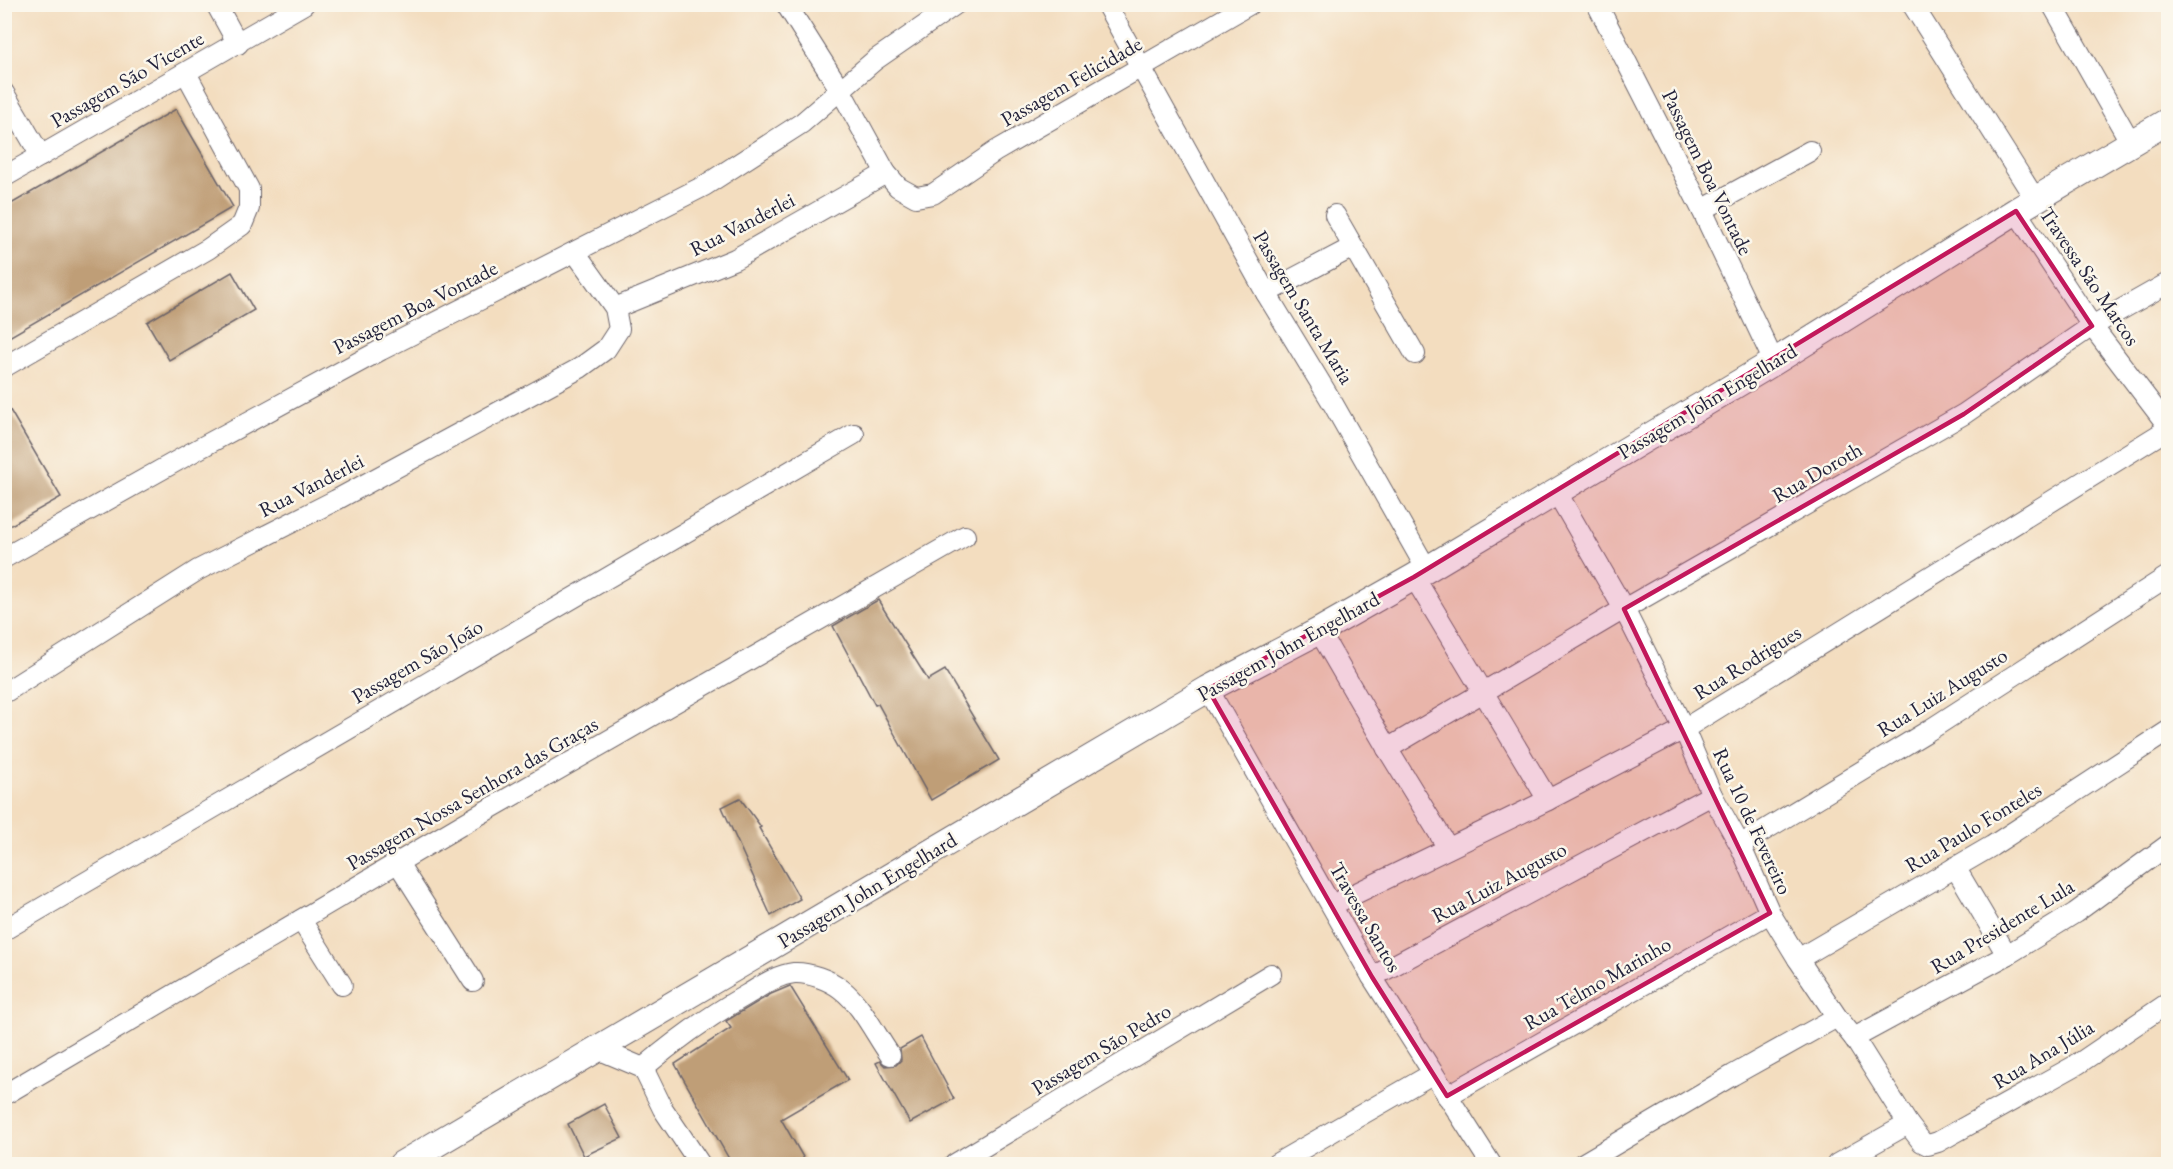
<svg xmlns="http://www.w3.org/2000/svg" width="2173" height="1169" font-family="'EB Garamond',serif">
<rect width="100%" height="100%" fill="#fbf7ec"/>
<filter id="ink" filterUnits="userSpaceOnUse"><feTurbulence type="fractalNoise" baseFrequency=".0167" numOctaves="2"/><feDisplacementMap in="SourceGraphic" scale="12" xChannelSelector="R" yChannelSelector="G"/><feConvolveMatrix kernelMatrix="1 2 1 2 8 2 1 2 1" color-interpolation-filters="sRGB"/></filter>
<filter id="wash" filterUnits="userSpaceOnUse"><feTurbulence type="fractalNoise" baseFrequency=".008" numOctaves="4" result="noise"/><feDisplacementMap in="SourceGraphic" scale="24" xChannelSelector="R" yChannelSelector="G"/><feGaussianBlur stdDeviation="1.35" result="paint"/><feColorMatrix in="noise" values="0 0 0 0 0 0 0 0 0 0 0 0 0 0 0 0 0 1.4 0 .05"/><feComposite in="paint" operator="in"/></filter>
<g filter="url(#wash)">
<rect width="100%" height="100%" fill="#f3ddbf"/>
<g id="blocks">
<g fill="#bf9e77">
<path d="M 176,109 L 233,207 L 4,340 L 4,208 Z"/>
<path d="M 232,272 L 254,310 L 169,360 L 147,322 Z"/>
<path d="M 4,400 L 61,497 L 4,529 Z"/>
<path d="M 878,600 L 928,680 L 945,670 L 999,760 L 931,800 L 878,704 L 875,705 L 833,626 Z"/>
<path d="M 740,798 L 761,827 L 759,828 L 800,899 L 771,916 L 722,807 Z"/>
<path d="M 790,986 L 848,1080 L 781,1119 L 807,1164 L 732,1164 L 675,1064 L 731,1028 L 726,1021 L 771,994 Z"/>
<path d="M 921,1037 L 954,1099 L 910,1123 L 876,1063 L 880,1061 L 885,1066 L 896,1065 L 901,1060 L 900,1049 Z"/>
<path d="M 604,1104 L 622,1138 L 584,1156 L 568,1124 Z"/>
</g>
</g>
</g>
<g filter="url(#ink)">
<use href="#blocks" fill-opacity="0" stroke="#6b6369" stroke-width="1.5"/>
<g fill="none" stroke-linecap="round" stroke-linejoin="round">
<defs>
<g id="minor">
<path d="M 216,4 L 238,44"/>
<path d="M 786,4 L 841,91 L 886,173 L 898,187 L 916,197 L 933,194 L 996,151 L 1250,4"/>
<path d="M 1106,4 L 1266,293 L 1332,402 L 1426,568"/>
<path d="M 1597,4 L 1702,210 L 1774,362"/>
<path d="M 1912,4 L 2035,199"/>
<path d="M 2052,4 L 2131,143"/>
<path d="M 4,93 L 41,156"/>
<path d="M 4,177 L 304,4"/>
<path d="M 1702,210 L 1810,151"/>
<path d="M 2016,211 L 2092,326 L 2168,426"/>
<path d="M 1335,215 L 1415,354"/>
<path d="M 1266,293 L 1353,247"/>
<path d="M 615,308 L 735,259 L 886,173"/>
<path d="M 4,367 L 208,249 L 242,225 L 249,208 L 249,189 L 186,73"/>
<path d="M 1556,491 L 1624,609 L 1684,729 L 1712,795 L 1740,845 L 1770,913 L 1798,959 L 1837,1017 L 1854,1038 L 1908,1124 L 1922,1142 L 1928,1145 L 1938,1142 L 2078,1064 L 2168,1003"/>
<path d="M 4,558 L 191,453 L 381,350 L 704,186 L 802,123 L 875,60 L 956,4"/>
<path d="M 1414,577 L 1548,800"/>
<path d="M 1319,631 L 1388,750 L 1448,848"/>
<path d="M 1208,689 L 1372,977 L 1491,1164"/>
<path d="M 4,693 L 198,570 L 336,500 L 580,368 L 606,349 L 619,329 L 615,308 L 575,252"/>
<path d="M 1387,749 L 1624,609 L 1964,414 L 2092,326 L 2168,283"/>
<path d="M 1740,845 L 1928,731 L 2168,576"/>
<path d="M 398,863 L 473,981"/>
<path d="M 1955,867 L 2007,955"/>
<path d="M 1332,905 L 1548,800 L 1684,729 L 2168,429"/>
<path d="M 301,920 L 342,985"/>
<path d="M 4,930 L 854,434"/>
<path d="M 1798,959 L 1992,846 L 2168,731"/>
<path d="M 1372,977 L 1712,795"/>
<path d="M 1854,1038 L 2007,955 L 2075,913 L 2168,845"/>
<path d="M 598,1049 L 643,1068 L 663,1109 L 700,1164"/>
<path d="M 643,1068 C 677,1039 709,1016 748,994 C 763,985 777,975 794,973 C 808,972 830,980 841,989 C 862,1005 875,1034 890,1055"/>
<path d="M 4,1095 L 463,824 L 965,536"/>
<path d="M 1447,1096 L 1770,913"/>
<path d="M 955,1164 L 1271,974"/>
<path d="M 1276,1164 L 1432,1074"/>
<path d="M 1582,1164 L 1733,1075 L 1837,1017"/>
<path d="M 1837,1164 L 1908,1124"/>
</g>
<path id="major" d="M 402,1164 L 1208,689 L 1319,631 L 1414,577 L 1774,362 L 2016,211 L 2168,121"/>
</defs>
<use href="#minor" stroke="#6b6369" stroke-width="22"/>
<use href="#major" stroke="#6b6369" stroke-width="28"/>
<use href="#minor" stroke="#fff" stroke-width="20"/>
<use href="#major" stroke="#fff" stroke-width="26"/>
</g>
</g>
<path fill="#c2185b" fill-opacity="0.2" stroke="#c2185b" stroke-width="4.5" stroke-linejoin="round" d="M 2016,211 L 2092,326 L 1964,414 L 1624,609 L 1770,913 L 1447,1096 L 1372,977 L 1208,689 L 1414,577 Z"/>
<g text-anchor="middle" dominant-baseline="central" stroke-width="5" stroke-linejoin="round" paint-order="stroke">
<g font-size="21" fill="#22223b" stroke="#fbf7ec">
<text transform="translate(127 79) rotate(-30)">Passagem São Vicente</text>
<text transform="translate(1071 81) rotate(-30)">Passagem Felicidade</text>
<text transform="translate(1708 172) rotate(64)">Passagem Boa Vontade</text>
<text transform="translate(742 224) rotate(-27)">Rua Vanderlei</text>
<text transform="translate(2090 276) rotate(56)">Travessa São Marcos</text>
<text transform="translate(415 307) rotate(-27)">Passagem Boa Vontade</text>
<text transform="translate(1304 307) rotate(59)">Passagem Santa Maria</text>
<text transform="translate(1707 401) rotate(-31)">Passagem John Engelhard</text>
<text transform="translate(1817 472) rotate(-30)">Rua Doroth</text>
<text transform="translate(311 485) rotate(-27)">Rua Vanderlei</text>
<text transform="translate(1288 646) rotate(-29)">Passagem John Engelhard</text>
<text transform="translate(417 661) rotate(-30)">Passagem São João</text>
<text transform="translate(1747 662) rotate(-32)">Rua Rodrigues</text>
<text transform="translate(1942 692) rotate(-32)">Rua Luiz Augusto</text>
<text transform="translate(472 793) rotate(-30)">Passagem Nossa Senhora das Graças</text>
<text transform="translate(1753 821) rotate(65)">Rua 10 de Fevereiro</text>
<text transform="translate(1973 827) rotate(-31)">Rua Paulo Fonteles</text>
<text transform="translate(1499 882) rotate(-28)">Rua Luiz Augusto</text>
<text transform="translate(867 890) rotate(-31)">Passagem John Engelhard</text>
<text transform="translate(1366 917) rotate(60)">Travessa Santos</text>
<text transform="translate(2002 926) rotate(-31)">Rua Presidente Lula</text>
<text transform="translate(1597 983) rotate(-30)">Rua Telmo Marinho</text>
<text transform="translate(1101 1049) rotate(-31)">Passagem São Pedro</text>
<text transform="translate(2043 1054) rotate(-31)">Rua Ana Júlia</text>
</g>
</g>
<rect width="2173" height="1169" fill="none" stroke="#fbf7ec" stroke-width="24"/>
</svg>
